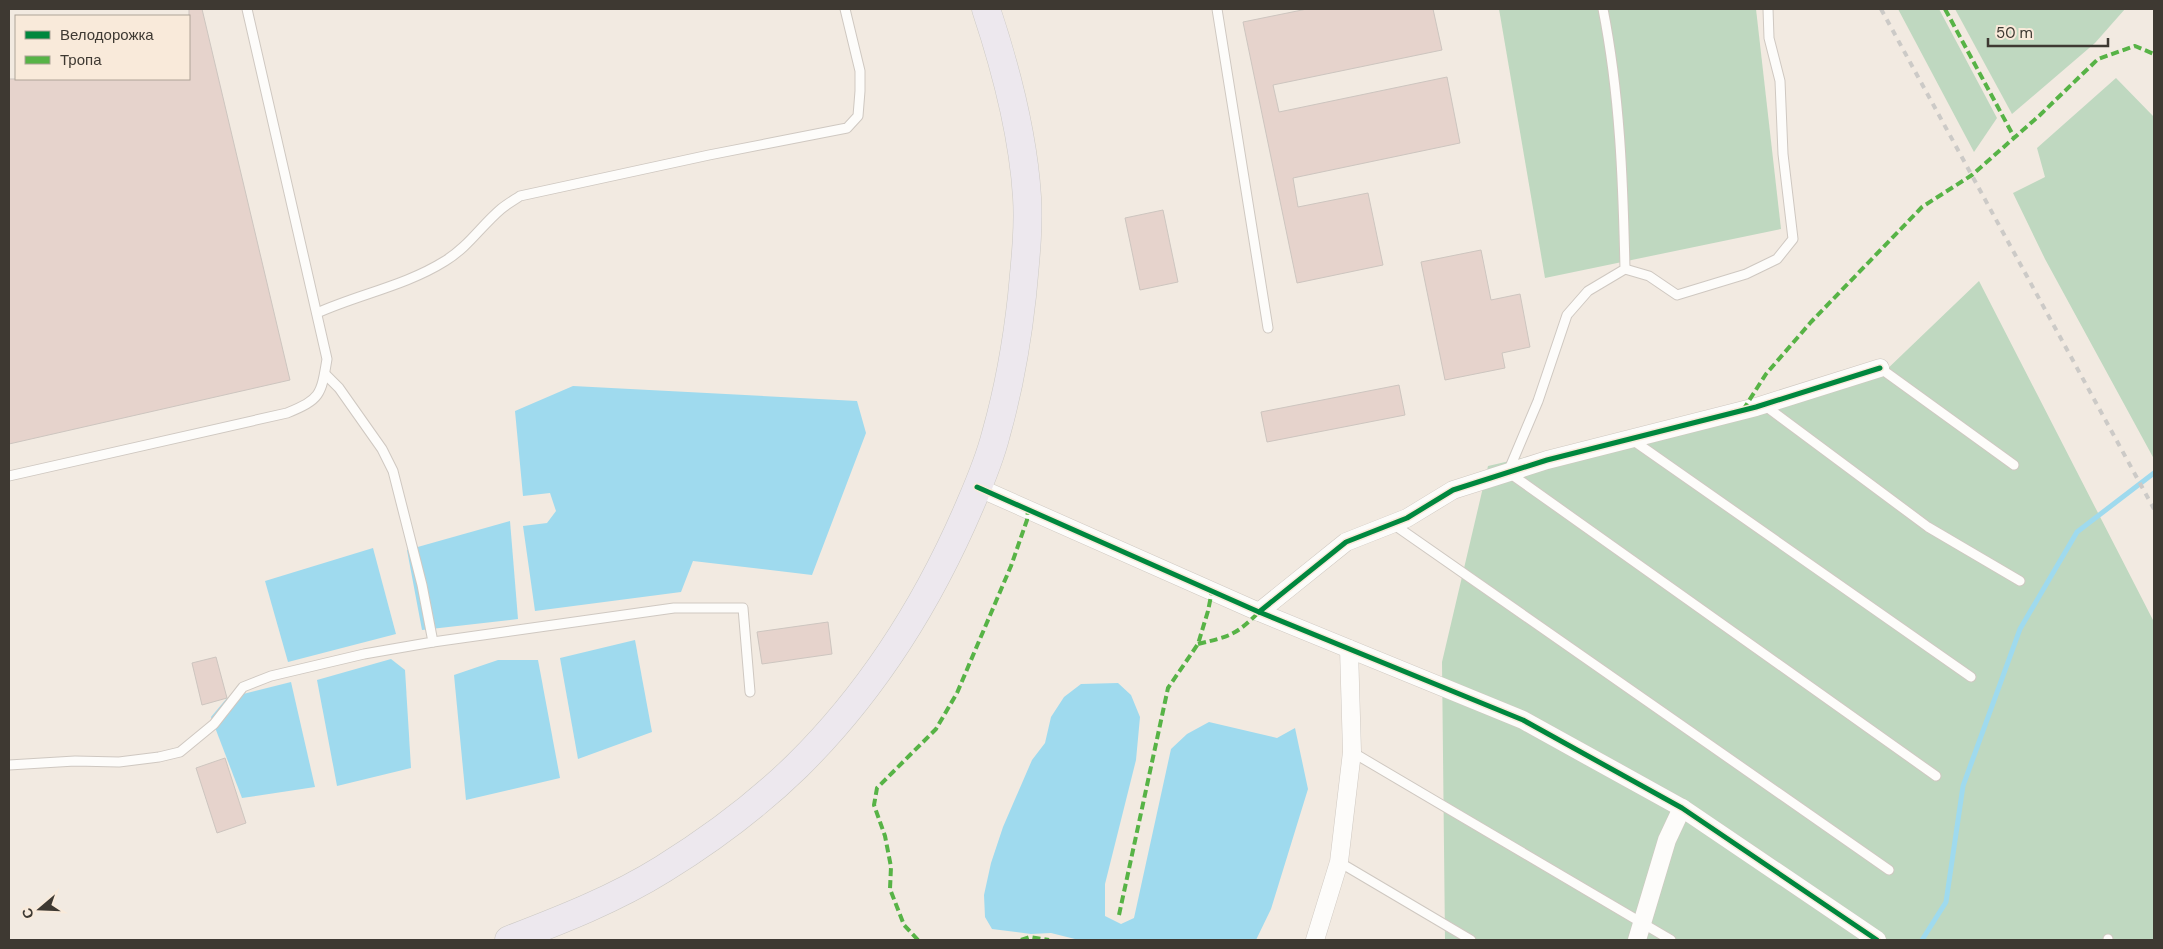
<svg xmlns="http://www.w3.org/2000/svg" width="2163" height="949" font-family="'DM Sans',sans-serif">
<rect width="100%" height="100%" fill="#f2eae1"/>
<g fill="#bfd8c0">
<path d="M 1499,9 L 1756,9 L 1781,229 L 1545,278 Z"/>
<path d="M 1898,9 L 1939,9 L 1997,118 L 1974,152 Z"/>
<path d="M 1955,9 L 2125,9 L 2095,43 L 2012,114 Z"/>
<path d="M 2116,78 L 2154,117 L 2154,459 L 2045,259 L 2013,193 L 2045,177 L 2037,148 Z"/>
<path d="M 1979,281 L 2154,622 L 2154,940 L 1445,940 L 1442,662 L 1488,466 L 1882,374 Z"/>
</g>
<g fill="#9fdaee">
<path d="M 573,386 L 857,401 L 866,433 L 812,575 L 693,561 L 681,592 L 535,611 L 523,526 L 547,523 L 556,511 L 550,493 L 523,496 L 515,411 Z"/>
<path d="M 510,521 L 518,619 L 422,630 L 407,550 Z"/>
<path d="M 373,548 L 396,634 L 288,662 L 265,581 Z"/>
<path d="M 635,640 L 652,732 L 578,759 L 560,658 Z"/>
<path d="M 391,659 L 405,670 L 411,768 L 337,786 L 317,680 Z"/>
<path d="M 498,660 L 538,660 L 560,778 L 466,800 L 454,675 Z"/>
<path d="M 291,682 L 315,787 L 242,798 L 211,717 L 227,698 Z"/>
<path d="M 1118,683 L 1131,695 L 1140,717 L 1136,760 L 1105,884 L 1105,916 L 1121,924 L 1134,918 L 1171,749 L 1187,734 L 1209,722 L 1277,738 L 1295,728 L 1308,789 L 1271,909 L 1256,940 L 1079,940 L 1051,933 L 1031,934 L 992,929 L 985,917 L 984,895 L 991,863 L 1003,827 L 1032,760 L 1045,743 L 1051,717 L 1064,697 L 1081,684 Z"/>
</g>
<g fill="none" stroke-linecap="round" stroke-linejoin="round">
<path stroke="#9fdaee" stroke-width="5" d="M 1922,940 L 1946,902 L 1963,786 L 2020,629 L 2077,532 L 2154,473"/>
</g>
<g fill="#e6d3cc" stroke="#cdc5bf">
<path d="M 189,9 L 202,9 L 290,380 L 9,444 L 9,79 L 189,79 Z"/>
<path d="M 1307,9 L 1433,9 L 1442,50 L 1273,85 L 1279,112 L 1447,77 L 1460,143 L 1293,178 L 1298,207 L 1368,193 L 1383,265 L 1297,283 L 1243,22 Z"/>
<path d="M 1163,210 L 1178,282 L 1140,290 L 1125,218 Z"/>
<path d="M 1481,250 L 1491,300 L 1520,294 L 1530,347 L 1502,353 L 1505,368 L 1445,380 L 1421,262 Z"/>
<path d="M 1399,385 L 1405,415 L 1267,442 L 1261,412 Z"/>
<path d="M 828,622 L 832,654 L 762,664 L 757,632 Z"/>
<path d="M 216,657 L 227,698 L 202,705 L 192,663 Z"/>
<path d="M 225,758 L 246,823 L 217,833 L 196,768 Z"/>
</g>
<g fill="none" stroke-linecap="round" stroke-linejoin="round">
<defs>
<g id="service">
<path d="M 1217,9 L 1268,328"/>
<path d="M 1603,9 C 1620,95 1623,181 1625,269 L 1588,291 L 1567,315 L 1538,401 L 1508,472 L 1936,776"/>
<path d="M 1625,269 L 1649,276 L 1677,295 L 1746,274 L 1777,259 L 1793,239 L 1783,154 L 1780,81 L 1769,38 L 1768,9"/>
<path d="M 317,313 C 359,294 405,286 445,261 C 468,247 481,226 501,209 C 507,204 514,200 520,196 L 709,155 L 847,128 L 858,116 L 860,91 L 860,71 L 845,9"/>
<path d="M 1880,368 L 2014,465"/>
<path d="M 1764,405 L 1928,527 L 2020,581"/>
<path d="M 1631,439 L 1971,677"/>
<path d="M 9,476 L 287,413 C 321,399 321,395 327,359 L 247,9"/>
<path d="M 1393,524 L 1889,870"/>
<path d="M 433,642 L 674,608 L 743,608 L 750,692"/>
<path d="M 1352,752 L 1671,940"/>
<path d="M 9,765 L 75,761 L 119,762 L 159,757 L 180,752 L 214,724 L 243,687 L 271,676 L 364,654 L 433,642 L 422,585 L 393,471 L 382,449 L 339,388 L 325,374"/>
<path d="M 1339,862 L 1471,940"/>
<path d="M 2108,939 L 2108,940"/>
</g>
<g id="minor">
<path d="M 977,487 L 1259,612 L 1523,720 L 1682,808 L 1877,940"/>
<path d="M 1259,612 L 1346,542 L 1407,518 L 1453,490 L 1547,460 L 1756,407 L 1880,368"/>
<path d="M 1315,940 L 1339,862 L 1352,752 L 1349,649"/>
<path d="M 1637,940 L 1667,840 L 1682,808"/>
</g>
<path id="primary" d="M 509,940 C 561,920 615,899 663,869 C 710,840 757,805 797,766 C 872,692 929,601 970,505 C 980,482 990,458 996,434 C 1009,388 1017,342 1022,296 C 1025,263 1029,230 1027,197 C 1023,133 1006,69 986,9"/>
</defs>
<use href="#service" stroke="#cfc8c1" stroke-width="11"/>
<use href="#minor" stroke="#cfc8c1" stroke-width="19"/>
<use href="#primary" stroke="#ccc9c4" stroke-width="29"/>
<use href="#service" stroke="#fdfcfa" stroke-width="9"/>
<use href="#minor" stroke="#fdfcfa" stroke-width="18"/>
<use href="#primary" stroke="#ede8ee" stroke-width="28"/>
<path stroke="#cccac7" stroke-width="4" stroke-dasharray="6 6" stroke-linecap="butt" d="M 1881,9 L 2154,509"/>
<g stroke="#57b346" stroke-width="4" stroke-dasharray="8 4" stroke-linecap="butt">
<path d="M 1945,9 L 2014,137"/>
<path d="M 1743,410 L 1766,374 L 1811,322 L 1922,207 L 1972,175 L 2040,115 L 2098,59 L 2135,46 L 2154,54"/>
<path d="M 1198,644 C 1230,636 1235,636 1259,612"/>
<path d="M 1119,915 L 1168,688 L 1198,644 L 1208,611 L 1212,591"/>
<path d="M 918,940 L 904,925 L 890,889 L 891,867 L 885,836 L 874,805 L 877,788 L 936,729 L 957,693 L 1011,566 L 1027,520 L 1028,510"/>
<path d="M 1021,940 L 1030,937 L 1049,940"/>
</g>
<defs>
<g id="cycleway">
<path d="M 977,487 L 1259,612 L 1523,720 L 1682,808 L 1877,940"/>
<path d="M 1259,612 L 1346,542 L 1407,518 L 1453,490 L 1547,460 L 1756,407 L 1880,368"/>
</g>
</defs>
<use href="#cycleway" stroke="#f9eada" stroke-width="8"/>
<use href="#cycleway" stroke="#00873e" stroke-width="5"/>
</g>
<rect width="2163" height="949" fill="none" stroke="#3e3932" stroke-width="20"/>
<rect x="15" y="15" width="175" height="65" fill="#f9eada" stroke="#aea397"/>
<rect x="25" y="31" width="25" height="8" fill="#00873e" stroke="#aea397"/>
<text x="60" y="40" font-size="15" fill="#3e3932">Велодорожка</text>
<rect x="25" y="56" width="25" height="8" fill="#57b346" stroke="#aea397"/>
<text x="60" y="65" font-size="15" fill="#3e3932">Тропа</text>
<g transform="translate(40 909) rotate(251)" stroke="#f9eada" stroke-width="4" paint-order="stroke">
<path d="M0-4L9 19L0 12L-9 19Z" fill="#3e3932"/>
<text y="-8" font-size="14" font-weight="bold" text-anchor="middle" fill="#3e3932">С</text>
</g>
<path d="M1988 38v8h120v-8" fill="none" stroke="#3e3932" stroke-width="2.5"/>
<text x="1996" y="38" font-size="15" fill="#3e3932" stroke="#f9eada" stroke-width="4" paint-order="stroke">50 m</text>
</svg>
